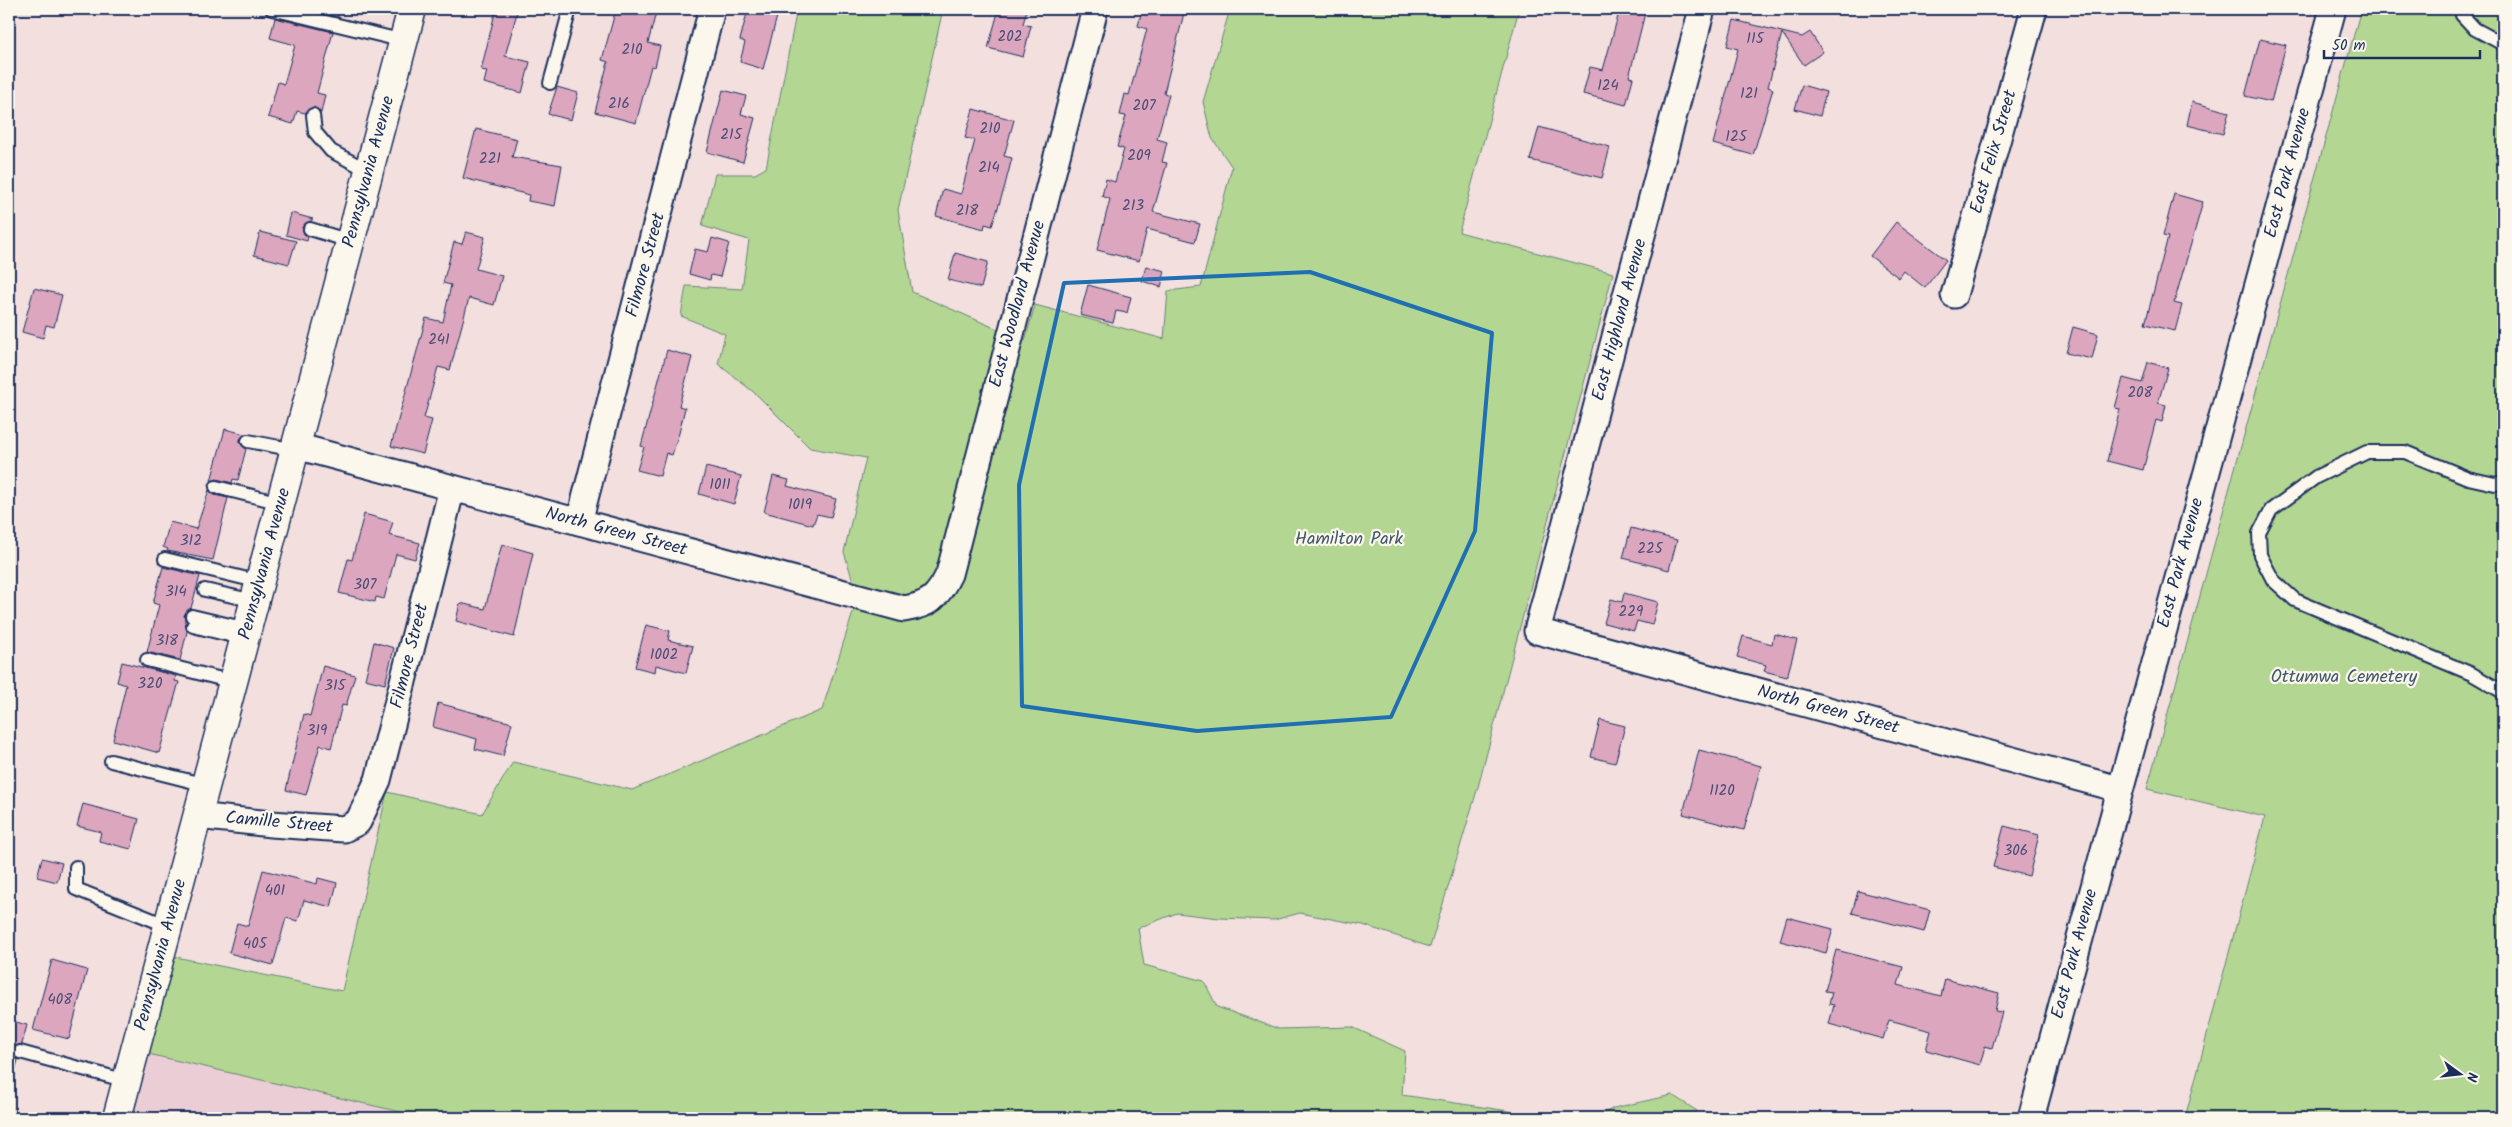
<svg xmlns="http://www.w3.org/2000/svg" width="2512" height="1127" font-family="Kalam,sans-serif">
<rect width="100%" height="100%" fill="#f2dfde"/>
<filter id="ink" filterUnits="userSpaceOnUse"><feTurbulence type="fractalNoise" baseFrequency=".02" numOctaves="2"/><feDisplacementMap in="SourceGraphic" scale="10" xChannelSelector="R" yChannelSelector="G"/><feConvolveMatrix kernelMatrix="1 2 1 2 8 2 1 2 1" color-interpolation-filters="sRGB"/></filter>
<g filter="url(#ink)">
<path fill="#ebced5" d="M 135,1051 L 427,1118 L 117,1118 Z"/>
<g fill="#b3d792" stroke="#678378">
<path d="M 797,9 L 943,9 L 898,210 L 912,292 L 1025,341 L 1035,305 L 1164,339 L 1168,291 L 1201,287 L 1232,167 L 1212,138 L 1203,102 L 1230,9 L 1519,9 L 1459,232 L 1613,273 L 1478,787 L 1430,947 L 1363,925 L 1300,913 L 1274,920 L 1219,918 L 1177,913 L 1138,928 L 1144,965 L 1204,981 L 1217,1007 L 1279,1029 L 1352,1027 L 1405,1051 L 1402,1095 L 1509,1111 L 1524,1118 L 427,1118 L 135,1051 L 161,954 L 342,991 L 387,792 L 482,814 L 513,762 L 632,790 L 822,710 L 858,597 L 844,552 L 866,458 L 810,448 L 756,394 L 718,364 L 725,334 L 681,316 L 686,286 L 742,289 L 749,240 L 702,226 L 715,174 L 755,174 L 766,168 Z"/>
<path d="M 2361,9 L 2503,9 L 2503,1118 L 2185,1118 L 2265,817 L 2147,789 Z"/>
<path d="M 1672,1095 L 1697,1111 L 1695,1118 L 1593,1118 L 1614,1108 Z"/>
</g>
<g fill="#dca6bf" stroke="#1b2f5e">
<path d="M 305,9 L 340,9 L 338,17 Z"/>
<path d="M 496,9 L 518,9 L 505,56 L 530,62 L 522,93 L 484,83 L 487,71 L 481,70 Z"/>
<path d="M 616,9 L 657,9 L 648,43 L 660,46 L 655,67 L 651,66 L 636,123 L 595,112 L 608,62 L 602,60 Z"/>
<path d="M 748,9 L 779,9 L 763,69 L 740,62 L 745,42 L 740,40 Z"/>
<path d="M 999,9 L 1027,9 L 1023,24 L 1031,26 L 1023,57 L 988,48 Z"/>
<path d="M 1151,9 L 1185,9 L 1164,93 L 1169,95 L 1157,139 L 1167,142 L 1162,162 L 1167,163 L 1153,212 L 1200,224 L 1195,242 L 1147,229 L 1139,261 L 1097,250 L 1110,199 L 1102,196 L 1106,179 L 1115,182 L 1124,149 L 1117,147 L 1126,116 L 1120,115 L 1125,94 L 1129,95 L 1147,29 L 1138,26 L 1142,10 L 1150,12 Z"/>
<path d="M 1620,9 L 1646,9 L 1629,77 L 1633,78 L 1626,105 L 1583,94 L 1590,67 L 1603,70 Z"/>
<path d="M 275,18 L 333,32 L 317,93 L 325,95 L 321,113 L 313,107 L 305,113 L 297,111 L 293,124 L 268,117 L 278,82 L 284,84 L 295,45 L 270,38 Z"/>
<path d="M 1734,20 L 1802,37 L 1810,32 L 1823,52 L 1804,65 L 1782,33 L 1768,87 L 1773,89 L 1753,155 L 1713,144 L 1738,49 L 1727,46 Z"/>
<path d="M 2260,39 L 2286,45 L 2271,102 L 2245,96 Z"/>
<path d="M 1802,85 L 1826,92 L 1820,116 L 1795,109 Z"/>
<path d="M 557,87 L 578,93 L 571,120 L 548,114 Z"/>
<path d="M 723,90 L 746,96 L 741,114 L 755,118 L 743,162 L 707,152 Z"/>
<path d="M 2192,102 L 2229,112 L 2223,134 L 2187,125 Z"/>
<path d="M 973,109 L 1014,120 L 1004,156 L 1012,158 L 1004,189 L 992,226 L 985,224 L 984,229 L 936,216 L 943,189 L 961,194 L 975,140 L 965,138 Z"/>
<path d="M 1539,127 L 1610,147 L 1602,178 L 1530,160 Z"/>
<path d="M 476,129 L 517,139 L 512,157 L 562,165 L 555,206 L 528,201 L 529,195 L 463,178 Z"/>
<path d="M 2174,194 L 2203,202 L 2174,303 L 2182,305 L 2175,331 L 2145,324 L 2168,237 L 2163,236 Z"/>
<path d="M 291,213 L 313,219 L 302,227 L 304,234 L 308,237 L 307,241 L 286,235 Z"/>
<path d="M 1896,222 L 1946,260 L 1925,288 L 1904,271 L 1899,278 L 1870,256 Z"/>
<path d="M 260,232 L 296,241 L 289,264 L 254,255 Z"/>
<path d="M 466,232 L 485,237 L 476,269 L 502,276 L 494,305 L 469,298 L 450,370 L 438,367 L 424,418 L 432,420 L 423,454 L 391,446 L 426,318 L 443,322 L 451,285 L 443,283 L 454,242 L 462,244 Z"/>
<path d="M 712,238 L 729,243 L 720,277 L 711,275 L 710,280 L 689,274 L 695,249 L 708,252 Z"/>
<path d="M 955,253 L 988,262 L 981,288 L 948,280 Z"/>
<path d="M 1146,266 L 1165,271 L 1161,287 L 1142,281 Z"/>
<path d="M 1088,285 L 1131,297 L 1127,313 L 1116,311 L 1113,323 L 1080,315 Z"/>
<path d="M 34,288 L 62,295 L 54,327 L 46,325 L 43,338 L 22,332 Z"/>
<path d="M 2073,327 L 2098,334 L 2092,359 L 2066,353 Z"/>
<path d="M 667,350 L 692,357 L 679,406 L 685,408 L 679,433 L 672,455 L 666,453 L 660,476 L 637,470 L 644,447 L 641,446 Z"/>
<path d="M 2148,362 L 2168,368 L 2158,403 L 2166,405 L 2162,422 L 2156,420 L 2143,470 L 2107,461 L 2120,409 L 2115,408 L 2123,378 L 2142,383 Z"/>
<path d="M 225,429 L 245,434 L 240,439 L 240,443 L 246,449 L 238,480 L 233,479 L 232,483 L 217,479 L 211,481 Z"/>
<path d="M 706,467 L 741,476 L 734,504 L 699,494 Z"/>
<path d="M 773,476 L 789,480 L 787,486 L 836,499 L 831,517 L 817,514 L 813,525 L 764,512 Z"/>
<path d="M 209,490 L 214,495 L 228,498 L 213,560 L 167,551 L 168,549 L 163,547 L 170,522 L 196,529 Z"/>
<path d="M 364,514 L 393,522 L 389,535 L 420,543 L 415,559 L 396,554 L 384,599 L 376,597 L 375,602 L 339,593 L 348,559 L 352,560 Z"/>
<path d="M 1631,528 L 1677,540 L 1669,570 L 1623,558 Z"/>
<path d="M 502,544 L 533,553 L 514,637 L 456,621 L 460,603 L 485,609 Z"/>
<path d="M 163,567 L 200,576 L 191,608 L 184,615 L 187,632 L 180,660 L 147,652 L 159,605 L 153,603 Z"/>
<path d="M 1624,593 L 1658,602 L 1652,625 L 1637,621 L 1634,631 L 1604,623 L 1611,599 L 1622,602 Z"/>
<path d="M 646,625 L 670,631 L 668,640 L 693,646 L 686,673 L 656,665 L 655,672 L 635,667 Z"/>
<path d="M 1774,634 L 1797,640 L 1787,677 L 1764,671 L 1766,665 L 1737,657 L 1743,636 L 1772,644 Z"/>
<path d="M 374,642 L 394,648 L 385,684 L 365,679 Z"/>
<path d="M 122,662 L 176,676 L 175,681 L 179,682 L 159,753 L 113,740 L 126,685 L 117,682 Z"/>
<path d="M 323,666 L 355,675 L 346,706 L 342,705 L 331,748 L 320,745 L 306,795 L 286,790 L 304,714 L 310,716 Z"/>
<path d="M 438,703 L 512,723 L 503,756 L 475,749 L 477,739 L 433,727 Z"/>
<path d="M 1600,720 L 1625,726 L 1615,763 L 1591,757 Z"/>
<path d="M 1699,750 L 1761,766 L 1744,830 L 1683,814 Z"/>
<path d="M 83,804 L 139,819 L 131,849 L 99,841 L 101,832 L 77,826 Z"/>
<path d="M 2004,826 L 2039,835 L 2029,876 L 1993,867 Z"/>
<path d="M 42,858 L 62,863 L 57,882 L 37,877 Z"/>
<path d="M 263,870 L 317,884 L 318,878 L 337,883 L 331,907 L 304,900 L 298,921 L 286,918 L 273,965 L 229,953 L 237,923 L 248,926 Z"/>
<path d="M 1858,891 L 1930,910 L 1924,932 L 1852,913 Z"/>
<path d="M 1787,917 L 1833,929 L 1826,953 L 1780,941 Z"/>
<path d="M 1836,950 L 1903,967 L 1898,985 L 1941,996 L 1945,979 L 1999,993 L 1995,1011 L 2002,1012 L 1992,1048 L 1985,1046 L 1980,1065 L 1926,1050 L 1931,1031 L 1889,1020 L 1883,1039 L 1829,1024 L 1834,1005 L 1829,1004 L 1832,992 L 1825,991 Z"/>
<path d="M 52,960 L 87,970 L 69,1039 L 33,1030 Z"/>
<path d="M 9,1020 L 27,1025 L 22,1044 L 15,1046 L 12,1050 L 14,1057 L 18,1060 L 15,1071 L 9,1071 Z"/>
</g>
<g fill="none" stroke-linecap="round" stroke-linejoin="round">
<defs>
<g id="lane">
<path d="M 272,9 L 404,41"/>
<path d="M 2463,9 L 2462,15 L 2475,29 L 2503,44"/>
<path d="M 550,83 L 570,9"/>
<path d="M 313,115 L 315,132 L 331,151 L 369,171"/>
<path d="M 310,229 L 350,241"/>
<path d="M 248,441 L 295,450"/>
<path d="M 2503,482 L 2495,484 L 2468,478 L 2405,452 L 2367,452 L 2316,477 L 2271,510 L 2259,533 L 2260,555 L 2273,580 L 2295,600 L 2472,674 L 2503,692"/>
<path d="M 216,487 L 281,503"/>
<path d="M 165,559 L 260,582"/>
<path d="M 205,590 L 255,601"/>
<path d="M 192,616 L 247,629"/>
<path d="M 193,626 L 245,639"/>
<path d="M 147,660 L 233,682"/>
<path d="M 111,761 L 206,785"/>
<path d="M 76,867 L 76,889 L 168,926"/>
<path d="M 20,1052 L 127,1081"/>
</g>
<g id="street">
<path d="M 1702,9 L 1537,631 L 2119,789"/>
<path d="M 1954,295 L 2034,9"/>
<path d="M 296,446 L 904,609 C 930,605 938,597 949,574 L 1095,9"/>
<path d="M 579,522 L 712,9"/>
<path d="M 197,816 L 271,824 L 344,829 L 358,822 L 378,780 L 452,488"/>
<path d="M 2031,1118 L 2333,9"/>
</g>
<path id="secondary" d="M 117,1118 L 412,9"/>
</defs>
<use href="#lane" stroke="#1b2f5e" stroke-width="16"/>
<use href="#street" stroke="#1b2f5e" stroke-width="29"/>
<use href="#secondary" stroke="#1b2f5e" stroke-width="31"/>
<use href="#lane" stroke="#fbf7ec" stroke-width="12"/>
<use href="#street" stroke="#fbf7ec" stroke-width="25"/>
<use href="#secondary" stroke="#fbf7ec" stroke-width="28"/>
</g>
</g>
<path fill="none" stroke="#1f6fb2" stroke-width="4" stroke-linejoin="round" d="M 1310,272 L 1492,333 L 1475,531 L 1391,717 L 1197,731 L 1022,706 L 1019,485 L 1064,283 Z"/>
<g text-anchor="middle" dominant-baseline="central" stroke-width="4.5" stroke-linejoin="round" paint-order="stroke">
<g font-size="15" fill="#4b4d76">
<text x="1010" y="37">202</text>
<text x="1755" y="39">115</text>
<text x="632" y="50">210</text>
<text x="1608" y="86">124</text>
<text x="1749" y="94">121</text>
<text x="619" y="104">216</text>
<text x="1144" y="106">207</text>
<text x="990" y="129">210</text>
<text x="731" y="135">215</text>
<text x="1736" y="137">125</text>
<text x="1139" y="156">209</text>
<text x="490" y="159">221</text>
<text x="989" y="168">214</text>
<text x="1133" y="206">213</text>
<text x="967" y="211">218</text>
<text x="439" y="340">241</text>
<text x="2140" y="393">208</text>
<text x="720" y="485">1011</text>
<text x="800" y="505">1019</text>
<text x="191" y="541">312</text>
<text x="1650" y="549">225</text>
<text x="365" y="585">307</text>
<text x="176" y="592">314</text>
<text x="1631" y="612">229</text>
<text x="167" y="641">318</text>
<text x="664" y="655">1002</text>
<text x="150" y="684">320</text>
<text x="335" y="686">315</text>
<text x="317" y="731">319</text>
<text x="1722" y="791">1120</text>
<text x="2016" y="851">306</text>
<text x="275" y="891">401</text>
<text x="255" y="944">405</text>
<text x="60" y="1000">408</text>
</g>
<g font-size="18" fill="#1b2f5e" stroke="#fbf7ec">
<text transform="translate(1994 152) rotate(-74)">East Felix Street</text>
<text transform="translate(369 172) rotate(-75)">Pennsylvania Avenue</text>
<text transform="translate(2288 173) rotate(-75)">East Park Avenue</text>
<text transform="translate(646 265) rotate(-75)">Filmore Street</text>
<text transform="translate(1018 304) rotate(-75)">East Woodland Avenue</text>
<text transform="translate(1620 320) rotate(-75)">East Highland Avenue</text>
<text transform="translate(616 532) rotate(15)">North Green Street</text>
<text transform="translate(2181 563) rotate(-75)">East Park Avenue</text>
<text transform="translate(265 564) rotate(-75)">Pennsylvania Avenue</text>
<text transform="translate(410 656) rotate(-76)">Filmore Street</text>
<text transform="translate(1828 710) rotate(15)">North Green Street</text>
<text transform="translate(279 823) rotate(5)">Camille Street</text>
<text transform="translate(2075 954) rotate(-75)">East Park Avenue</text>
<text transform="translate(161 955) rotate(-75)">Pennsylvania Avenue</text>
</g>
<g font-size="18" fill="#41596b" stroke="#fbf7ec">
<text x="1349" y="539">Hamilton Park</text>
<text x="2344" y="677">Ottumwa Cemetery</text>
</g>
</g>
<rect width="2512" height="1127" fill="none" stroke="#fbf7ec" stroke-width="30"/>
<rect x="15" y="15" width="2482" height="1097" fill="none" stroke="#1b2f5e" stroke-width="2" filter="url(#ink)"/>
<g transform="translate(2460 1074) rotate(105)" stroke="#fbf7ec" stroke-width="4" paint-order="stroke">
<path d="M0-4L9 19L0 12L-9 19Z" fill="#1b2f5e"/>
<text y="-8" font-size="14" font-weight="bold" text-anchor="middle" fill="#1b2f5e">N</text>
</g>
<path d="M2324 50v8h156v-8" fill="none" stroke="#1b2f5e" stroke-width="2.5"/>
<text x="2332" y="50" font-size="15" fill="#1b2f5e" stroke="#fbf7ec" stroke-width="4" paint-order="stroke">50 m</text>
</svg>
